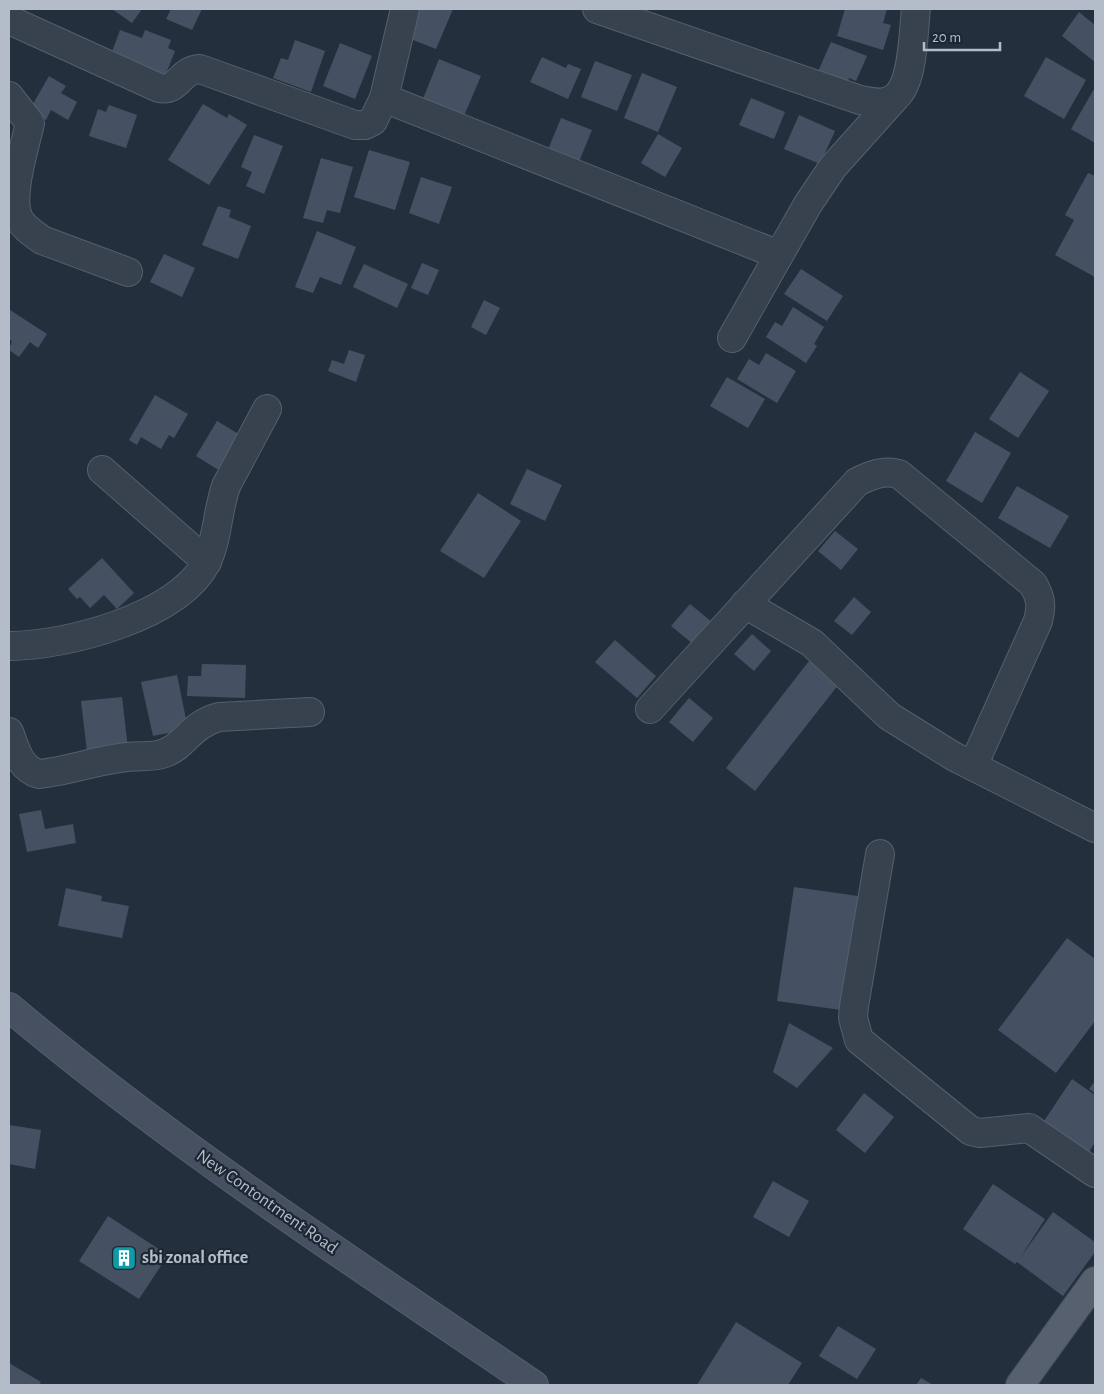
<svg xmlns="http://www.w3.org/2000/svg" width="1104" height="1394" font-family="'Alegreya Sans',sans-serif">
<rect width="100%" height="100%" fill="#242f3e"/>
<g fill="#455162">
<path d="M 112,9 L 142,9 L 132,23 Z"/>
<path d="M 171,9 L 202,9 L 192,30 L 166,19 Z"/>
<path d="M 420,9 L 453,9 L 436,49 L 408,38 Z"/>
<path d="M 845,9 L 887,9 L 883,23 L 891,25 L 883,50 L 837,36 Z"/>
<path d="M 1079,12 L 1095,25 L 1095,62 L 1062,36 Z"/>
<path d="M 120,30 L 142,38 L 145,30 L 171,40 L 168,48 L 175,51 L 163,81 L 109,60 Z"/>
<path d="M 295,40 L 325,51 L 311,92 L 273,78 L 281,58 L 288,60 Z"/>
<path d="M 831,42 L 867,56 L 856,81 L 849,78 L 845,88 L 816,76 Z"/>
<path d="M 340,43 L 372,56 L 355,99 L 323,86 Z"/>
<path d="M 542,57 L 566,68 L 568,64 L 581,69 L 568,99 L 530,82 Z"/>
<path d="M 1046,57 L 1086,80 L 1064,119 L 1024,96 Z"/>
<path d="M 439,59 L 481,76 L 461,123 L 420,106 Z"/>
<path d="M 595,61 L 632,75 L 617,111 L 581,97 Z"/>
<path d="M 642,73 L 677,87 L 658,132 L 624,118 Z"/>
<path d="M 49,76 L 66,86 L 61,93 L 77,102 L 68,120 L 51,110 L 46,120 L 29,111 Z"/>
<path d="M 1094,89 L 1095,90 L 1095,143 L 1071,129 Z"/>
<path d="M 751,98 L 785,112 L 774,139 L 739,125 Z"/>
<path d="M 203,104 L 227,118 L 229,114 L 247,125 L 209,185 L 168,160 Z"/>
<path d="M 109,105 L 137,115 L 126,148 L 89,136 L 98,109 L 106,112 Z"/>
<path d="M 799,115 L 835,131 L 820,164 L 784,149 Z"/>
<path d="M 561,118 L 592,130 L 578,164 L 547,152 Z"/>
<path d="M 658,134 L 682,148 L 665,177 L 641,163 Z"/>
<path d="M 254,135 L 283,146 L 264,194 L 246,186 L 252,172 L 241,167 Z"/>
<path d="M 369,150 L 410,162 L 395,210 L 354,197 Z"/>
<path d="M 321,158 L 353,167 L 340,213 L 327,210 L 323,223 L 303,218 Z"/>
<path d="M 1088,173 L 1095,176 L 1095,277 L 1055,255 L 1074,220 L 1065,215 Z"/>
<path d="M 421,177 L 452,187 L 439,224 L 409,213 Z"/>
<path d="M 218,206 L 231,210 L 229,217 L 251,226 L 238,259 L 202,245 Z"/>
<path d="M 317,231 L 356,247 L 341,285 L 320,277 L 313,293 L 295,287 Z"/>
<path d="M 164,254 L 195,268 L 182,297 L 150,282 Z"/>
<path d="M 422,263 L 439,270 L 428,295 L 411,288 Z"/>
<path d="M 364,264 L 408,284 L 397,308 L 353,287 Z"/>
<path d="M 801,269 L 843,296 L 827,321 L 784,294 Z"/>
<path d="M 484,300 L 500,308 L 486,335 L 471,327 Z"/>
<path d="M 793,307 L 824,327 L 814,344 L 817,346 L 806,363 L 766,337 L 775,322 L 782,326 Z"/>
<path d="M 10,310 L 47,334 L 38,348 L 30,342 L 19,357 L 9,350 L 12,341 L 9,339 Z"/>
<path d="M 349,350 L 365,355 L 356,382 L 328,371 L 332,360 L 344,364 Z"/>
<path d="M 766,353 L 796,371 L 777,403 L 737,379 L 749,359 L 759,365 Z"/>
<path d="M 1020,372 L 1049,391 L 1018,438 L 989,419 Z"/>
<path d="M 727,377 L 765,399 L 748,428 L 710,406 Z"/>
<path d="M 155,395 L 188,414 L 174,438 L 169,435 L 161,449 L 141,437 L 137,445 L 129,440 Z"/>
<path d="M 217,421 L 247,439 L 225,474 L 196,456 Z"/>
<path d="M 975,432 L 1011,453 L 982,503 L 946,481 Z"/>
<path d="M 527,469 L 562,485 L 545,521 L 510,504 Z"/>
<path d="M 1017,486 L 1069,516 L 1050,548 L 998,518 Z"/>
<path d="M 478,493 L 521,521 L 484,578 L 440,551 Z"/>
<path d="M 835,531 L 858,549 L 841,570 L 818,551 Z"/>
<path d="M 102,558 L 134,593 L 117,609 L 104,595 L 90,608 L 80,597 L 77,599 L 68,589 Z"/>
<path d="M 854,597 L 871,612 L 852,635 L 834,621 Z"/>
<path d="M 690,604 L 712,622 L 693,644 L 671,626 Z"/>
<path d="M 752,634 L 771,651 L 754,671 L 734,654 Z"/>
<path d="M 615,640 L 656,676 L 637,698 L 595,662 Z"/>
<path d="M 809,661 L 839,684 L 755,791 L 726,768 Z"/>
<path d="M 202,664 L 246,665 L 245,698 L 187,696 L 188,676 L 201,676 Z"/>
<path d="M 177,675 L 188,729 L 153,736 L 141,682 Z"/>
<path d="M 122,697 L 128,748 L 87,752 L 81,701 Z"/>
<path d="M 689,698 L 713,718 L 693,742 L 669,722 Z"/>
<path d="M 41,810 L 45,829 L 73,824 L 76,843 L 27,852 L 19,814 Z"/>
<path d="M 794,887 L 858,896 L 841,1010 L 777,1001 Z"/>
<path d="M 66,888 L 102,896 L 101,901 L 129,906 L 122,938 L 58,926 Z"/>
<path d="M 1067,938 L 1095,959 L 1095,1021 L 1056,1073 L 998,1030 Z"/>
<path d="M 789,1023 L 833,1048 L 797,1088 L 773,1072 Z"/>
<path d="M 1072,1079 L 1095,1095 L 1095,1142 L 1089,1152 L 1044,1121 Z"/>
<path d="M 1095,1081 L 1095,1093 L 1089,1089 Z"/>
<path d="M 864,1093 L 894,1117 L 865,1153 L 836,1130 Z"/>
<path d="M 9,1125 L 41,1130 L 35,1169 L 9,1164 Z"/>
<path d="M 773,1181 L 809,1201 L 789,1237 L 753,1217 Z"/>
<path d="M 993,1184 L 1045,1219 L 1020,1258 L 1053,1212 L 1095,1242 L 1095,1252 L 1063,1296 L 1017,1262 L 1015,1264 L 963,1229 Z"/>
<path d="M 108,1216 L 168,1255 L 139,1299 L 79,1261 Z"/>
<path d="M 736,1322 L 802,1363 L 788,1385 L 697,1385 Z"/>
<path d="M 838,1326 L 876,1349 L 857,1379 L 819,1356 Z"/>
<path d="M 9,1363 L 41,1382 L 39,1385 L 9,1385 Z"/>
<path d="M 921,1378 L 933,1385 L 916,1385 Z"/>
</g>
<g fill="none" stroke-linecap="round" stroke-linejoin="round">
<defs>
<g id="street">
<path d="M 597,9 L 860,100 C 871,102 884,106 894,98 C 914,85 913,32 916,9"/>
<path d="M 16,23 L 159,88 C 179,92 179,70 200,69 L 355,125 L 365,125 L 373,121 L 384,98 L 405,9"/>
<path d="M 9,96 L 30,123 C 25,147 8,197 19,219 C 24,228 34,234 42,240 L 128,272"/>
<path d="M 384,98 L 779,255"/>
<path d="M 732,338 L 808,204 L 833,167 L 894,99"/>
<path d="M 102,470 L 207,562"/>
<path d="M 745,604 L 812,643 L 889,716 L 953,756 L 1095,828"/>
<path d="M 9,646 C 65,646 178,617 206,563 C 218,539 217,512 226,486 L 267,409"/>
<path d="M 650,709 L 857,482 C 871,475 883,470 899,474 L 1033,584 C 1041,598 1042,606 1038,621 L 973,766"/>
<path d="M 9,732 C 16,750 20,769 39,774 C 69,771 97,760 127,757 C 140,755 153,758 165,753 C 187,744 190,725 219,717 L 310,712"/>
<path d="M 880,854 L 854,1006 L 853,1018 L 859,1040 L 971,1131 L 980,1133 L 1029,1128 L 1095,1173"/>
</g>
<path id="secondary" d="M 9,1007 C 174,1146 356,1264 534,1385"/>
<path id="primary" d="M 1020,1385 L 1095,1281"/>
</defs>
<use href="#street" stroke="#565f6c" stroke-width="30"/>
<use href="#secondary" stroke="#565f6c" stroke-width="30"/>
<use href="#primary" stroke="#414a57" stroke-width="30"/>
<use href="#street" stroke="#38414e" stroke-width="28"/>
<use href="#secondary" stroke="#465061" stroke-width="28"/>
<use href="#primary" stroke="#56606e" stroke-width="28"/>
</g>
<defs>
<symbol id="building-square" viewBox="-11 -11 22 22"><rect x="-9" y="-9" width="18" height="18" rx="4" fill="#0f9aa8" stroke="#1d2633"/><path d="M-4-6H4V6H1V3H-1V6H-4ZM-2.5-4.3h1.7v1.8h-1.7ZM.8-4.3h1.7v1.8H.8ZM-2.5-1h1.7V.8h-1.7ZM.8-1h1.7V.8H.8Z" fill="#fff"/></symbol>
</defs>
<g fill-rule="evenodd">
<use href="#building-square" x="110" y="1244" width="28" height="28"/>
</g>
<g text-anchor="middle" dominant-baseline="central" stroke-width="4.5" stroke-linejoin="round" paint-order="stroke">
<g font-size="18" fill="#b4bcc9" stroke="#1d2633">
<text transform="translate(267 1202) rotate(35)">New Contontment Road</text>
</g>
<g font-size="18" font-weight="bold" fill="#b4bcc9" stroke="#1d2633" text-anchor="start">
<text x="142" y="1258">sbi zonal office</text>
</g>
</g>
<rect width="1104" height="1394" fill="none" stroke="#b4bcc9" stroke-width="20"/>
<path d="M924 42v8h76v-8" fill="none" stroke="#b4bcc9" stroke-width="2.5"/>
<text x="932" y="42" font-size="15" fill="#b4bcc9" stroke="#1d2633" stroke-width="4" paint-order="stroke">20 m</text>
</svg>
